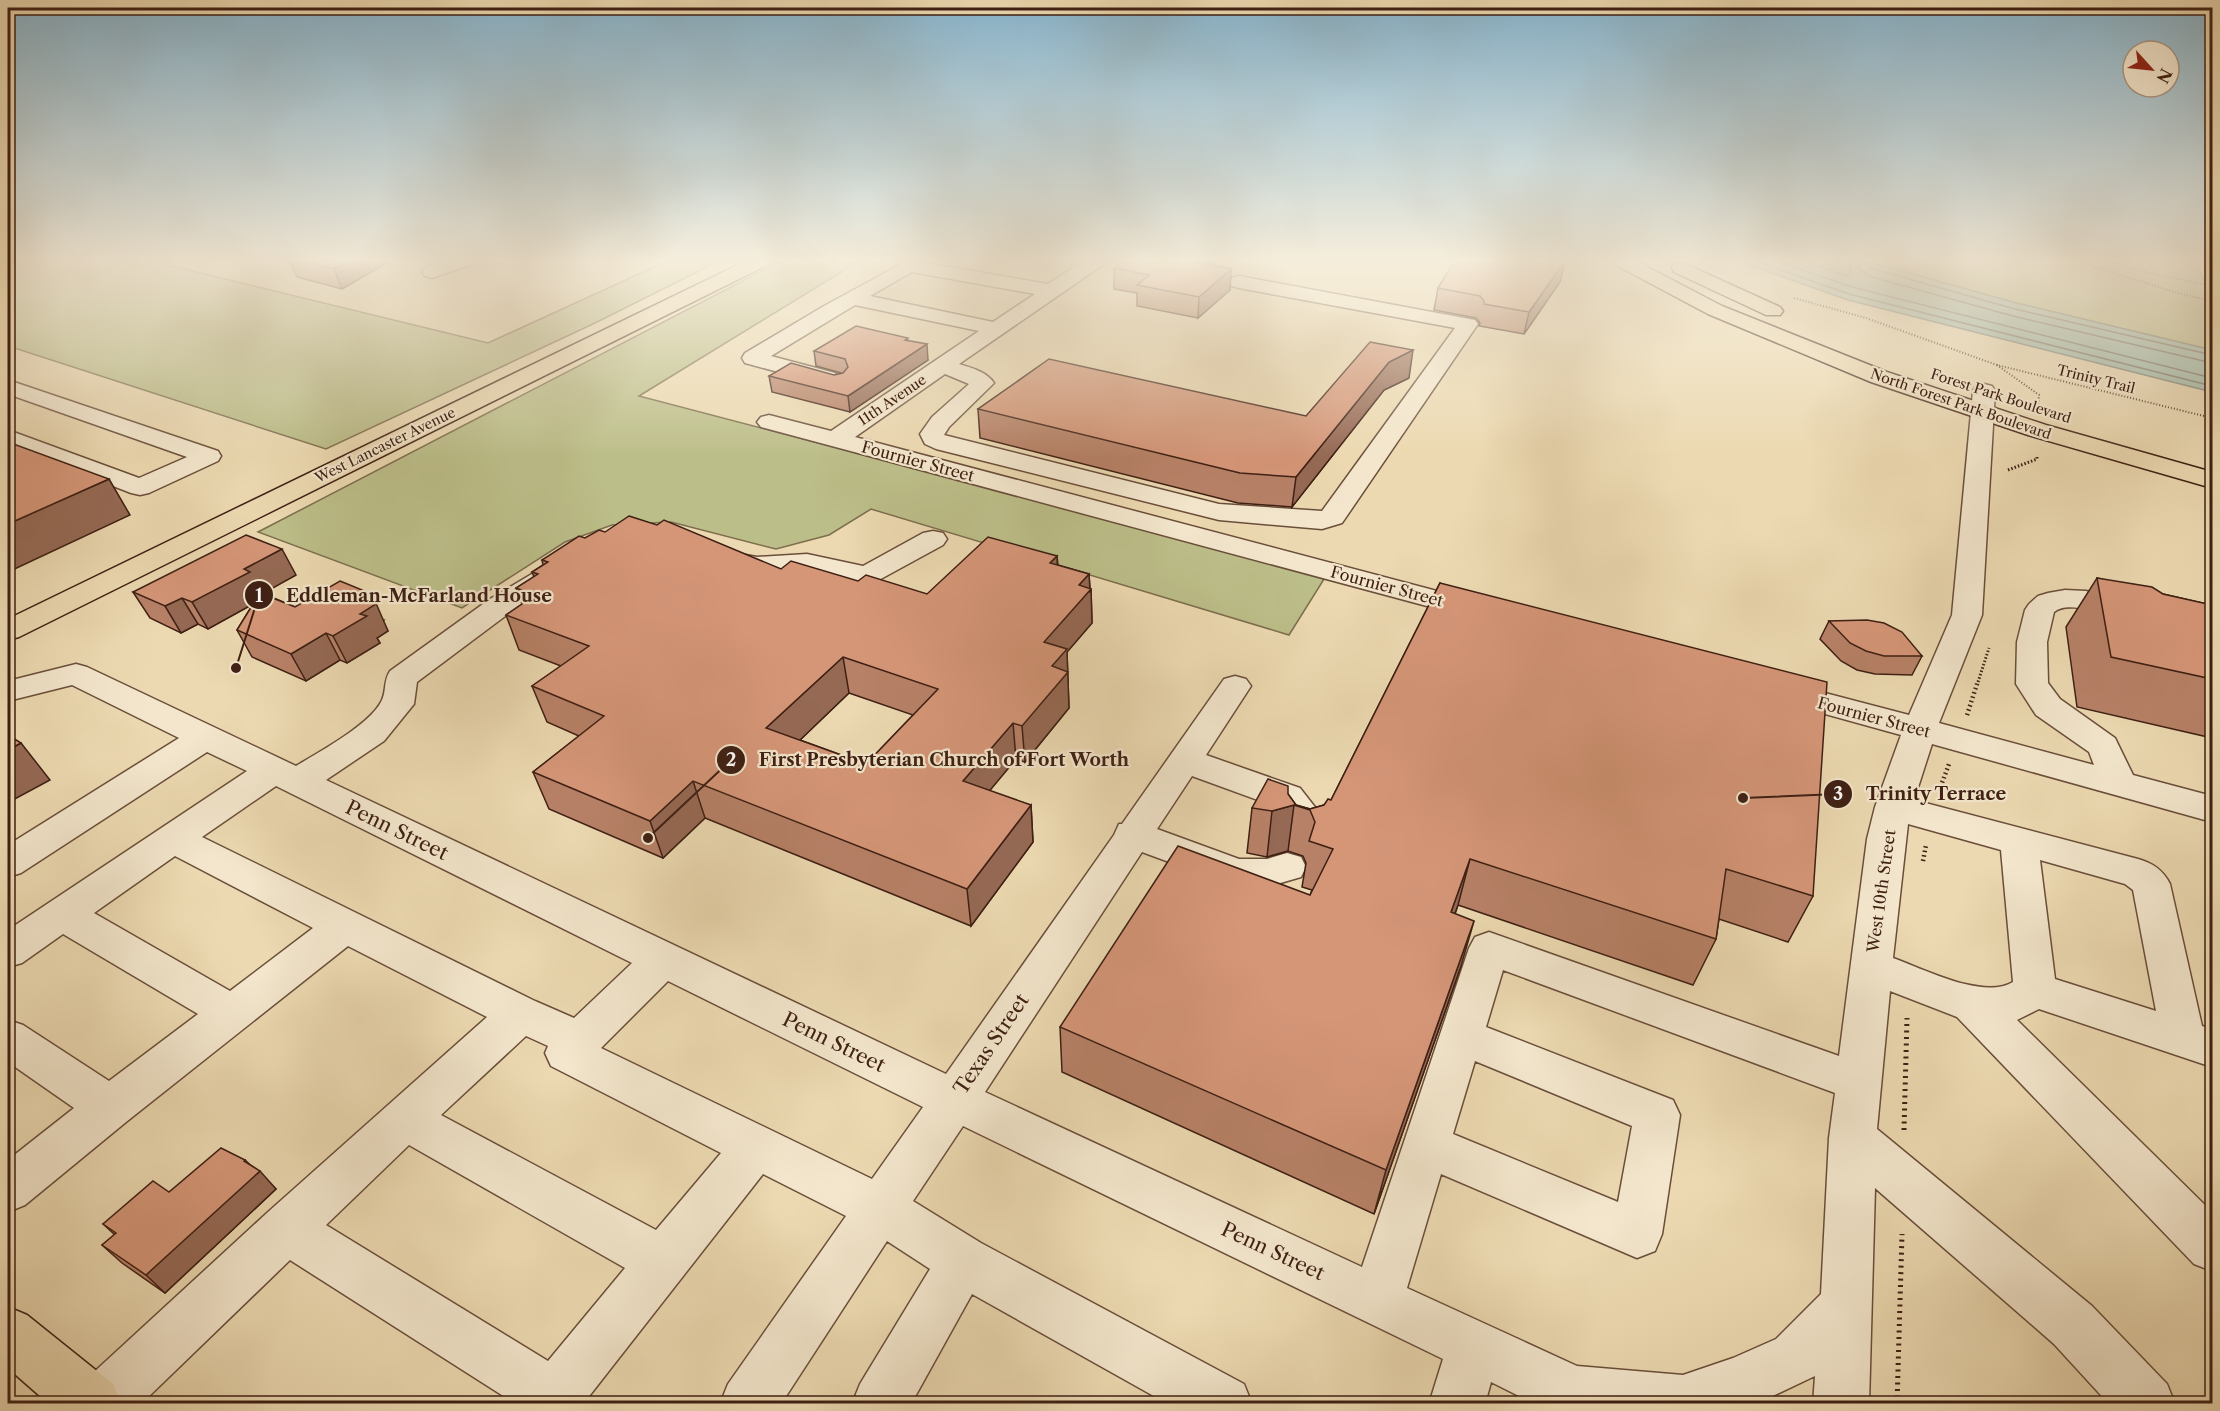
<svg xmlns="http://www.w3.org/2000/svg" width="2220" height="1411" font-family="'Libre Caslon Text',serif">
<rect width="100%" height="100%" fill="#ecd9b1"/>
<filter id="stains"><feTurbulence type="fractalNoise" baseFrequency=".00333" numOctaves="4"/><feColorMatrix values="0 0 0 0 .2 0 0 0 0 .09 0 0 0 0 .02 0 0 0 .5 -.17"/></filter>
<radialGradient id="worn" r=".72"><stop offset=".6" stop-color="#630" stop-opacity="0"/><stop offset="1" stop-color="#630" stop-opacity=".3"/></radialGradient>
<g fill="#bcbe89" stroke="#7d6e4e" stroke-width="1.5">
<path d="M 8,260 L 147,260 L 488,343 L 669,260 L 721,260 L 595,323 L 326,449 L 8,346 Z"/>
<path d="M 783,260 L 861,260 L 639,396 L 1326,576 L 1289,635 L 871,509 L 829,535 L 776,549 L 671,522 L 612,525 L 565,542 L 462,608 L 258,532 Z"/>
<path d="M 1862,260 L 2195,260 L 2212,298 L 2212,350 L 2016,303 Z"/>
</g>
<path fill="#99baac" stroke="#757c6f" stroke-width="1.5" d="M 1735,260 L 1862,260 L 2016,303 L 2212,350 L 2212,392 L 1848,300 Z"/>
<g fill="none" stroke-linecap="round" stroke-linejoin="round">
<g stroke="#6c6c60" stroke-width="1.5">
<path d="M 1752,260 L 1849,294 L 2212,386"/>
<path d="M 1773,260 L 1852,287 L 2212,378"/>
<path d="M 1800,260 L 1848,276 L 1851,273 L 1849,260"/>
<path d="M 1858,260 L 1860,269 L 1868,276 L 2013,316 L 2212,363"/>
<path d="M 1865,260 L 1866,265 L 1870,268 L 2015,309 L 2212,355"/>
</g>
<defs>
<g id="minor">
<path d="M 449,260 L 475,260 L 473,264 L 432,278 L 425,276 L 422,272 L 425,268 Z"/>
<path d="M 909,260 L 1048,284 L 1085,260 L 1106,260 L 1104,264 L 959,364 C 972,368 987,372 994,383 L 949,427 L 944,435 L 1219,504 L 1322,511 L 1455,328 L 1239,288 L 1232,286 L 1229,282 L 1232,278 L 1239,276 L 1475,320 L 1478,324 L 1342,523 L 1322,529 L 1219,520 L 936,449 L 925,444 L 920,434 L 932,417 L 969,384 L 945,374 L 855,437 L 1486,604 L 1490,610 L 1486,616 L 1475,619 L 1464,616 L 761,427 L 757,422 L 761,417 L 769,415 L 831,431 L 979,331 L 855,305 L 771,356 L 835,373 L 838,378 L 835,383 L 827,385 L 819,383 L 745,363 L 742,358 L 745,353 L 824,306 ZM 912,272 L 1035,294 L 993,322 L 870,296 Z"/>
<path d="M 8,380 L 218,451 L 221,456 L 218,461 L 149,493 L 140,495 L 131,493 L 8,445 L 8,430 L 139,478 L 187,457 L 8,394 Z"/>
<path d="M 1984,384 L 1992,386 L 1995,391 L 1982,615 L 1939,723 L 2094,765 L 2089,752 L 2036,715 L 2016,684 L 2017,642 L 2025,610 L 2029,604 L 2038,596 L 2048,593 L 2065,590 L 2086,591 L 2124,601 L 2212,634 L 2212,654 L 2102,613 C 2089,610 2066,602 2054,612 L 2047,642 L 2048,683 L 2060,699 L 2115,738 L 2133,775 L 2212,796 L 2212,822 L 1932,744 L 1914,800 L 2138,859 C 2153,863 2163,870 2170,884 L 2202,1026 L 2212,1029 L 2212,1067 L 2039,1009 L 2017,1020 L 2212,1212 L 2212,1271 L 2194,1264 L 1957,1017 L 1890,991 L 1877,1129 L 2092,1306 L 2167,1384 L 2175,1404 L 2109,1404 L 2054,1344 L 1875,1188 L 1869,1404 L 1813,1404 L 1815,1376 L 1756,1404 L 1535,1404 L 1491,1382 L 1485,1404 L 1429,1404 L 1443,1359 L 963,1126 L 913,1201 L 981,1243 L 1244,1384 L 1252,1404 L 1168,1404 L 972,1294 L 911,1404 L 852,1404 L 860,1384 L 930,1269 L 887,1241 L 781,1404 L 720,1404 L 728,1384 L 846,1216 L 763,1174 L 583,1404 L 516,1404 L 290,1260 L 141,1404 L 73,1404 L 81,1384 L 268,1212 L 487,1017 L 348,946 L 126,1122 L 25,1205 L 8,1212 L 8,1160 L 74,1108 L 8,1062 L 8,1020 L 23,1025 L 109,1081 L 198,1014 L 63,934 L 22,963 L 8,967 L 8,930 L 247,771 L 207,752 L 21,873 L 8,877 L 8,845 L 179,738 L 72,685 L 8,701 L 8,681 L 76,664 L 87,667 L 296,766 C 319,752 369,725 381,702 C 387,692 383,681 390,671 L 490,599 L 547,565 L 557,562 L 567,565 L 571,571 L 567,577 L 512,611 L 417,682 L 414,704 L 384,741 L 326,780 L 946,1074 L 1114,835 L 1119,824 L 1122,824 L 1224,679 L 1235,676 L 1246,679 L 1251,686 L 1206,755 L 1300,788 L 1318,811 L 1313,820 L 1300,824 L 1287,820 L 1274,806 L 1192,776 L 1157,829 L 1239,859 L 1267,859 L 1287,853 L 1301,857 L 1306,867 L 1301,877 L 1267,887 L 1237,887 L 1142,852 L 985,1092 L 1362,1267 L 1469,948 L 1475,937 L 1489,932 L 1839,1056 L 1867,839 L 1875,807 L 1901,735 L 1771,699 L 1767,692 L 1771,685 L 1783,682 L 1909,715 L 1952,615 L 1973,391 L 1976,386 ZM 276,786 L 632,963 L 574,1018 L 535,1001 L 202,837 ZM 1908,824 L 2001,850 L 2013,982 C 1983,1000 1924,969 1893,958 ZM 175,856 L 313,928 L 230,991 L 94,913 ZM 2040,860 L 2125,884 L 2133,890 L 2156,1011 L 2055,979 ZM 1503,970 L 1835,1093 L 1829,1138 L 1821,1294 L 1776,1339 L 1733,1358 L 1683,1375 L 1577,1366 L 1407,1288 L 1441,1174 L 1637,1258 L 1655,1251 L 1662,1234 L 1680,1115 L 1673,1100 L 1486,1027 ZM 668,981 L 923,1107 L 872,1179 L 601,1048 ZM 526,1036 L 548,1046 L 545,1053 L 551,1066 L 721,1153 L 656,1230 L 441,1115 ZM 1475,1061 L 1632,1126 L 1618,1202 L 1453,1134 ZM 409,1145 L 625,1268 L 548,1361 L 326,1225 Z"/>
<path d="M 933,531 L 943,533 L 947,539 L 943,545 L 877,581 L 867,584 L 807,572 L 757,575 L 718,566 L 714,560 L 718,554 L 728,552 L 757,557 L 807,554 L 863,566 L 923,533 Z"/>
</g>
<g id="major">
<path d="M 748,260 L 771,260 L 769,264 L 19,637 L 8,640 L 8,619 Z"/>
<path d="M 1612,260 L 1634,260 L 1722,306 L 1887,372 L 2046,425 L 2212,472 L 2212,488 L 2028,435 L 1871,382 L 1708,314 L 1614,264 Z"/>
<path d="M 1681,262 L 1780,307 L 1783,311 L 1780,315 L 1766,315 L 1674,272 L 1672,268 L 1674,264 Z"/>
<path d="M 8,1307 L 27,1315 L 113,1384 L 121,1404 L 49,1404 L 8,1368 Z"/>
</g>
</defs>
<use href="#minor" stroke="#6a4e3a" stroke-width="3"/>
<use href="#major" stroke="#3e1f13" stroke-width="3"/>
<g stroke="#3e1f13" stroke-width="2" stroke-dasharray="1 2" stroke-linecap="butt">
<path d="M 2072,260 L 2178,293 L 2212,301"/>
<path d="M 2107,260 L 2146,272 L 2212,286"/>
<path d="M 2205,260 L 2212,276"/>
<path d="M 1794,298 L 1866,318 L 1997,365 L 2212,418"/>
<path d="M 1997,365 L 2039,395 L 2038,406"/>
</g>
<g stroke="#3e1f13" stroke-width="3" stroke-dasharray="1.5 2" stroke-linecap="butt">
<path d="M 2008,470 L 2037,459 L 2037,456"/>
<path d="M 1978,682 L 1989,648"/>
</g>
<g stroke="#3e1f13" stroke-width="4.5" stroke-dasharray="1.5 3" stroke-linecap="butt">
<path d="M 1967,715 L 1978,681"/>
<path d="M 1939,791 L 1949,764"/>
<path d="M 1923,861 L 1926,845"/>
</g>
<g stroke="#3e1f13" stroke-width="5" stroke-dasharray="2 4.5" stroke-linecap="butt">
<path d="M 1904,1130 L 1907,1018"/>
<path d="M 1897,1404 L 1902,1234"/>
</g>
<use href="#minor" fill="#f3e6cc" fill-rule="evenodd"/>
<use href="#major" fill="#ecd9b1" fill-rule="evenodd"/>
</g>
<g fill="#b78167" stroke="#3e1f13" stroke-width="1.5" fill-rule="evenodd">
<path d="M 289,260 L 392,260 L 342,289 L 297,277 Z"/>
<path d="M 1126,260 L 1219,260 L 1212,265 L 1231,269 L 1230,290 L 1198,318 L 1137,306 L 1137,293 L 1114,289 L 1114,268 Z"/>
<path d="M 1565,261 L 1560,282 L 1524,334 L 1479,326 L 1480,323 L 1476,318 L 1434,310 L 1438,288 Z"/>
<path d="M 908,340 L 928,360 L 850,412 L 772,392 L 769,376 L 834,375 L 841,373 L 816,366 L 814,351 Z"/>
<path d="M 1409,378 L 1384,390 L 1292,507 L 1238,503 L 980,438 L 978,409 L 1306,416 Z"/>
<path d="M 605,532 L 781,569 L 927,594 L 1057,556 L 1058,565 L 1089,574 L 1090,588 L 1091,589 L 1092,623 L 1067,652 L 1069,708 L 1025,762 L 1016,759 L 989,791 L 1031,805 L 1033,842 L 971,926 L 705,818 L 663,858 L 549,809 L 533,772 L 579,736 L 547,722 L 532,686 L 561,666 L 519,650 L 506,615 L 522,604 L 516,588 L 534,577 L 532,572 L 543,565 L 542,560 L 585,538 ZM 849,693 L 913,715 L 866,764 L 800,740 Z"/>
<path d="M 296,575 L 262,593 L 295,607 L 384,620 L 383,621 L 388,631 L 377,638 L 380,643 L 347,663 L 340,660 L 306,681 L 252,657 L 237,630 L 253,604 L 208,629 L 198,624 L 181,633 L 150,618 L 133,592 Z"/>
<path d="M 2097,578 L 2163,594 L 2212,605 L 2212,738 L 2077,707 L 2066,627 Z"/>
<path d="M 1440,583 L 1813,896 L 1788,942 L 1719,919 L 1716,939 L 1693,985 L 1458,905 L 1455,914 L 1461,966 L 1374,1214 L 1062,1072 L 1060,1027 L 1310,895 L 1312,890 L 1302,887 L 1306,863 L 1303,856 L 1288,851 L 1267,857 L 1247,853 L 1252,808 L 1288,794 L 1296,805 L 1310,809 L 1324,805 L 1331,800 Z"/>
<path d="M 1829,621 L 1922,656 L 1912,675 L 1875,674 L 1857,670 L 1841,661 L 1820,639 Z"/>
<path d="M 245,1160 L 276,1189 L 165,1293 L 122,1263 L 102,1245 L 115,1235 L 103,1224 L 169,1192 Z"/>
</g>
<g fill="#956954" stroke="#3e1f13" stroke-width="1.5">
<path d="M 349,260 L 392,260 L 342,289 L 334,269 Z"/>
<path d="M 1209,260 L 1219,260 L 1208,268 Z"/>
<path d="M 1565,261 L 1560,282 L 1524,334 L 1529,312 Z"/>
<path d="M 1231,269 L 1230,290 L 1198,318 L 1199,297 Z"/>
<path d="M 927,344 L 928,360 L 850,412 L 848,396 Z"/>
<path d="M 1413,350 L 1409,378 L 1384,390 L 1292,507 L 1296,477 L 1389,362 Z"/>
<path d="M 109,479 L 130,515 L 8,572 L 8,524 Z"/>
<path d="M 282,549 L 296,575 L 262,594 L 264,598 L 208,629 L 192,602 L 244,569 Z"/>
<path d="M 1057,556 L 1058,590 L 1050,563 Z"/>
<path d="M 1089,574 L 1090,591 L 1091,589 L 1092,623 L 1067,652 L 1069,708 L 1025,762 L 1022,726 L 1044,642 L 1079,585 Z"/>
<path d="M 372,594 L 388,631 L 377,638 L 380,643 L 347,663 L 333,636 L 360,614 L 362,599 Z"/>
<path d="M 182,598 L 198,624 L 181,633 L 165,606 Z"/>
<path d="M 326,633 L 340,660 L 306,681 L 291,654 Z"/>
<path d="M 843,657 L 849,693 L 775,764 L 766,728 Z"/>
<path d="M 1013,723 L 1016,759 L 967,818 L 963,781 Z"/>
<path d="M 21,743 L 50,780 L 11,801 L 8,796 L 8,750 Z"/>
<path d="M 693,781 L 705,818 L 663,858 L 650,821 Z"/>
<path d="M 1031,805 L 1033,842 L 971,926 L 967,889 Z"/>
<path d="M 1294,805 L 1288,851 L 1267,857 L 1272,811 Z"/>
<path d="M 1470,859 L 1458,905 L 1439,958 L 1451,912 Z"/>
<path d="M 1474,921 L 1461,966 L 1374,1214 L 1386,1170 Z"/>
<path d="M 245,1160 L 257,1174 L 260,1171 L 276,1189 L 165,1293 L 146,1275 Z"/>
</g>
<g fill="#d59678" stroke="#3e1f13" stroke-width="1.5" fill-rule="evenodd">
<path d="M 300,260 L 349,260 L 334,269 Z"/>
<path d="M 1126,260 L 1182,260 L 1231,269 L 1199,297 L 1137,285 L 1149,275 L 1114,268 Z"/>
<path d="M 1462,260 L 1554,260 L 1565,261 L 1529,312 L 1484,304 L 1484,301 L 1480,296 L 1438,288 L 1452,265 L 1459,264 Z"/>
<path d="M 856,326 L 908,338 L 905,340 L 927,344 L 848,396 L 769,376 L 791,363 L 834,375 L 843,373 L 848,367 L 845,359 L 814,351 Z"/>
<path d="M 1370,342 L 1413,350 L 1389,362 L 1296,477 L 1240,473 L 978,409 L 1049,359 L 1306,416 Z"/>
<path d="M 8,442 L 109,479 L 8,524 Z"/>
<path d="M 629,516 L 657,525 L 664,520 L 781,569 L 791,561 L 858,581 L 866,575 L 927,594 L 988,537 L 1057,556 L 1050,563 L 1089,574 L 1079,585 L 1091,589 L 1044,642 L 1067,649 L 1052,666 L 1068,672 L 1022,726 L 1013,723 L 963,781 L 1031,805 L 967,889 L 693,781 L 650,821 L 533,772 L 604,716 L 532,686 L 589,646 L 506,615 L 535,595 L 516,588 L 538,574 L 532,572 L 548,562 L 542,560 L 579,536 L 585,538 L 599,530 L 605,532 ZM 843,657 L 938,689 L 866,764 L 766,728 Z"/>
<path d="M 246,535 L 282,549 L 244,569 L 250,572 L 192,602 L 182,598 L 165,606 L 133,592 Z"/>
<path d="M 2097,578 L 2152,587 L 2163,594 L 2212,605 L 2212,679 L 2111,657 Z"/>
<path d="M 340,581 L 372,594 L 362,599 L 376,604 L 360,614 L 367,616 L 333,636 L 326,633 L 291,654 L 237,630 L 260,593 L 295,607 Z"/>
<path d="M 1440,583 L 1827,682 L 1813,896 L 1726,869 L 1716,939 L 1470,859 L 1451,912 L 1474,921 L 1386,1170 L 1060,1027 L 1178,846 L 1310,895 L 1333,849 L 1309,841 L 1315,822 L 1310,810 L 1294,805 L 1272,811 L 1252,808 L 1268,779 L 1288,786 L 1288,794 L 1296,805 L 1310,809 L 1324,805 L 1328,799 L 1331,800 Z"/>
<path d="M 1867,620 L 1884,623 L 1902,632 L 1922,656 L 1884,656 L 1866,651 L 1850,643 L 1829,621 Z"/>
<path d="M 8,735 L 21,743 L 8,750 Z"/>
<path d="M 221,1148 L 245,1160 L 244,1161 L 260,1171 L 146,1275 L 102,1245 L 116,1233 L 103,1224 L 153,1181 L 169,1192 Z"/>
</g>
<linearGradient id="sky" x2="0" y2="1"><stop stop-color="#88b6d0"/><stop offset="0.57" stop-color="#f6eedc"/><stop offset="1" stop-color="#f6eedc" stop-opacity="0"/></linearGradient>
<rect width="2220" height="457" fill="url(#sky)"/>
<g text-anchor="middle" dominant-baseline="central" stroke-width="4.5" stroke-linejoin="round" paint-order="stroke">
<g font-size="14" fill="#3e1f13" stroke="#f3e6cc">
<text transform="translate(2096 379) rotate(14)">Trinity Trail</text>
<text transform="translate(2001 396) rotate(18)">Forest Park Boulevard</text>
<text transform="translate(892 400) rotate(-34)">11th Avenue</text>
<text transform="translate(1961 404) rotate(19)">North Forest Park Boulevard</text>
<text transform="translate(385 445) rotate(-26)">West Lancaster Avenue</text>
</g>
<g font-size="16" fill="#3e1f13" stroke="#f3e6cc">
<text transform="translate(918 461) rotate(15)">Fournier Street</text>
<text transform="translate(1387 586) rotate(15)">Fournier Street</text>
<text transform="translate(1874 717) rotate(15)">Fournier Street</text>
<text transform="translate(1881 891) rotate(-82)">West 10th Street</text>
</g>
<g font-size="20" fill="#3e1f13" stroke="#f3e6cc">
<text transform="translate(397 830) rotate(26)">Penn Street</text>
<text transform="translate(834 1042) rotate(26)">Penn Street</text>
<text transform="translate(991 1044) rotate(-56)">Texas Street</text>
<text transform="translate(1273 1251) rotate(25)">Penn Street</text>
</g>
</g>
<path fill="none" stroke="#3e1f13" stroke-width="2" d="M236 668L259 595M648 838L731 760M1743 798L1838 794"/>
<g fill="#3e1f13" stroke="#f3e6cc" stroke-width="2">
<circle cx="236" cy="668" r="6"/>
<circle cx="648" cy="838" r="6"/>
<circle cx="1743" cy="798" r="6"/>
<circle cx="259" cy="595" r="15"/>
<circle cx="731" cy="760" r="15"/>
<circle cx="1838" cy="794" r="15"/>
</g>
<g font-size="18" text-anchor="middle" font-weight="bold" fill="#fff">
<text x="259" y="602">1</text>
<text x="731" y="766">2</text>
<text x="1838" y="800">3</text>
</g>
<g font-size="18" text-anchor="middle" font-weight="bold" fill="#3e1f13" stroke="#f3e6cc" stroke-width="4.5" stroke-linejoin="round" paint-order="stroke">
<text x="419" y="602">Eddleman-McFarland House</text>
<text x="944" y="766">First Presbyterian Church of Fort Worth</text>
<text x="1936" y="800">Trinity Terrace</text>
</g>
<rect width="2220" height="1411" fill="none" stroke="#ecd9b1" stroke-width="30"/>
<rect x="9" y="9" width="2202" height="1393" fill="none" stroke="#3e1f13" stroke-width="3"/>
<rect x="15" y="15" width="2190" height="1381" fill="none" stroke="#3e1f13" stroke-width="1.5"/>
<g transform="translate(2151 69) rotate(117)"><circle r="28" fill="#f3e6cc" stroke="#ab9682" stroke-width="1.5"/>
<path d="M0-4.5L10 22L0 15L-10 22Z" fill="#8f2418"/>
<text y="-9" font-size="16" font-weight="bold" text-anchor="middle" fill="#3e1f13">N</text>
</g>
<rect width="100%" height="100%" filter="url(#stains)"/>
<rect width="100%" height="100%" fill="url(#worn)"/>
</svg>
